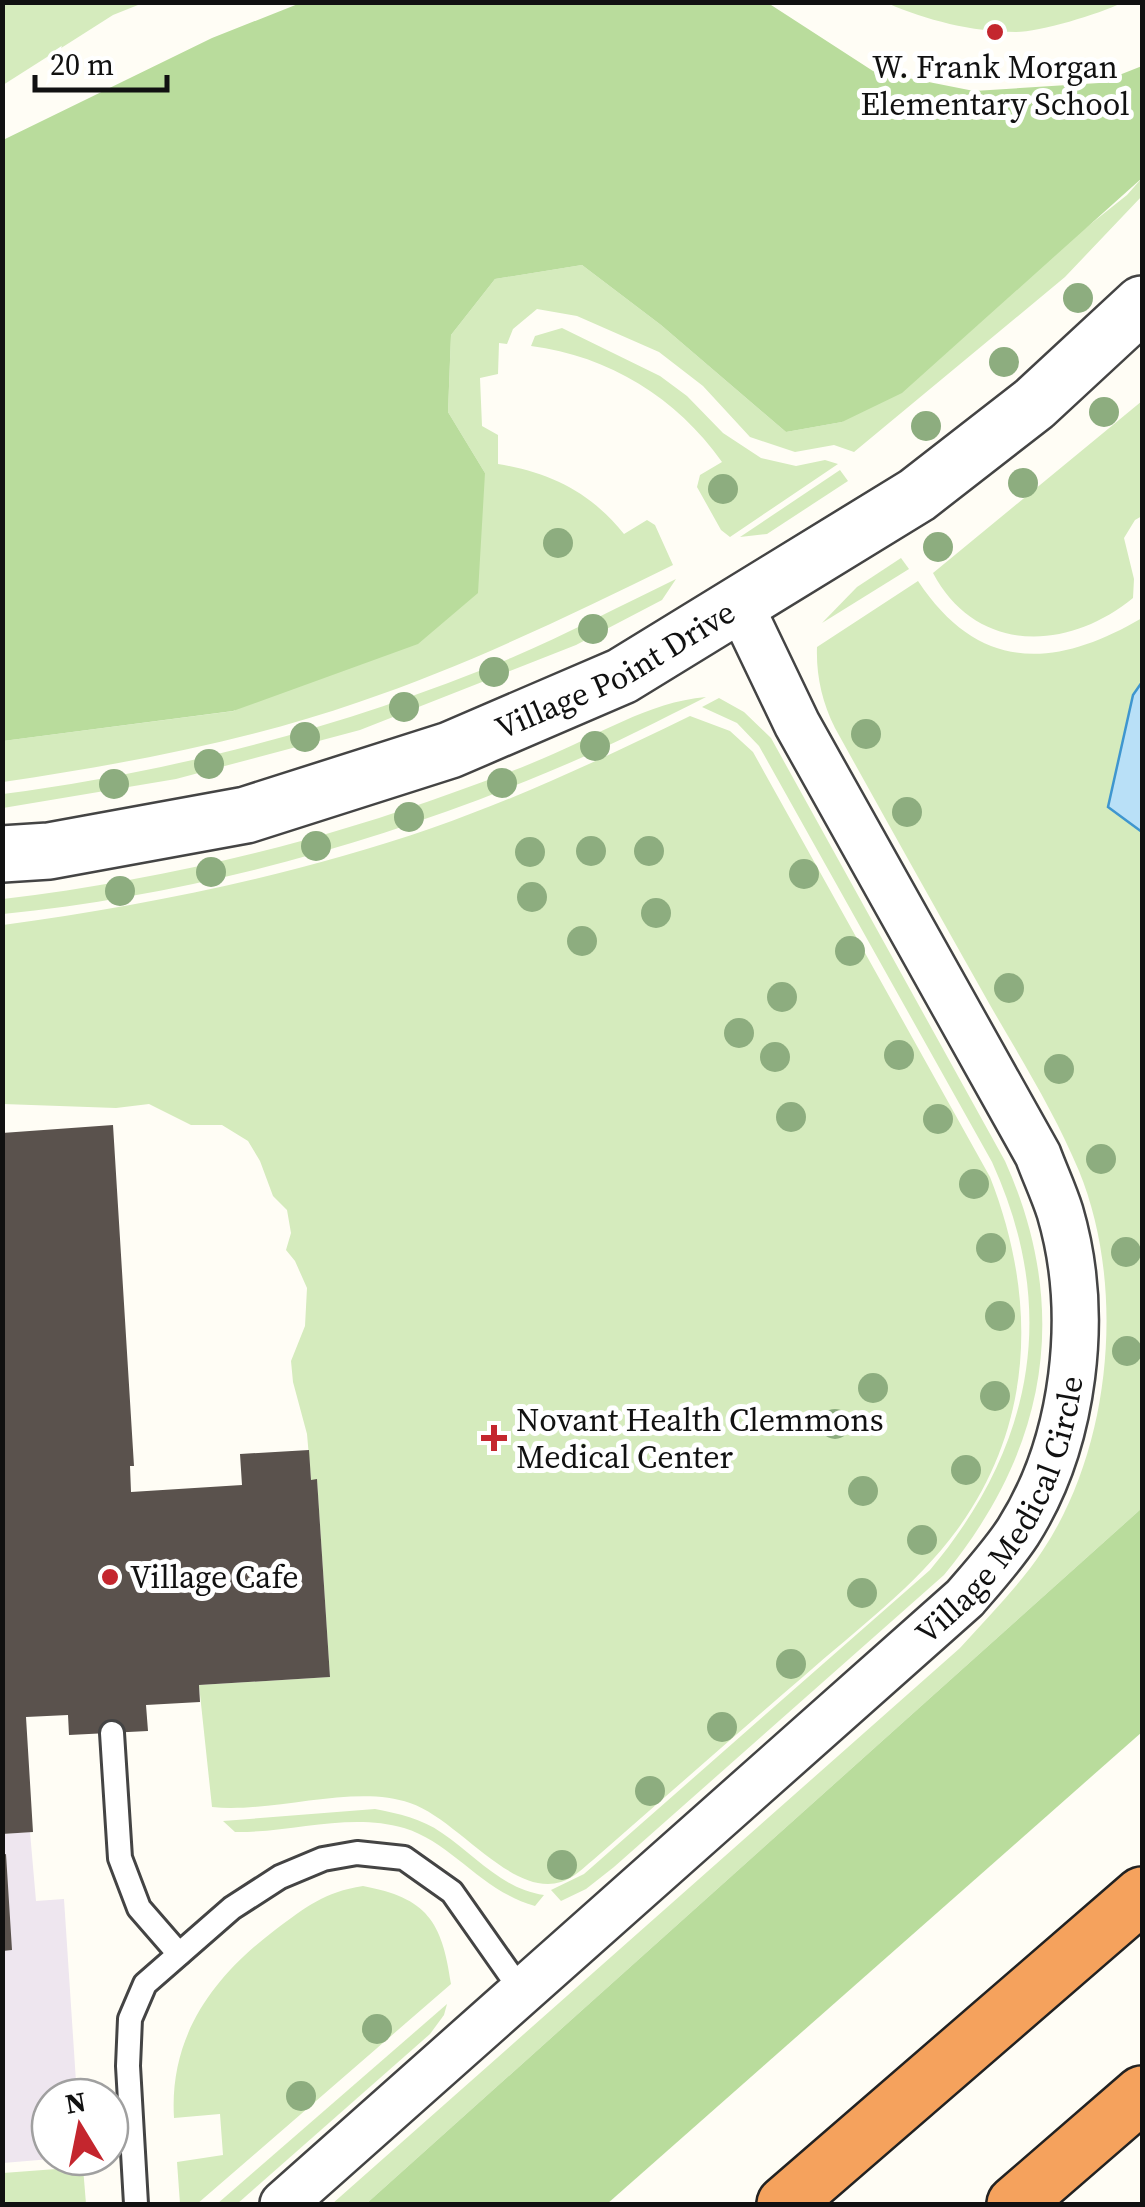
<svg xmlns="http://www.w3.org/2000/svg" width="1145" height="2207" font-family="'Source Serif 4',serif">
<rect width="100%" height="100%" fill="#fffdf5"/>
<path fill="#eee6ef" d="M 30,1832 L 36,1901 L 64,1899 L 77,2097 L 50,2097 L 50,2157 L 75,2157 L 3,2163 L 3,1834 Z"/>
<g fill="#d5ebbd">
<path d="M 2,3 L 3,2 L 143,3 L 113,15 L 3,85 Z"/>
<path d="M 887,3 L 1121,3 C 1100,14 1039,32 1016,32 C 972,32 926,20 887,3 Z"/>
<path d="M 1142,178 L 1142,196 L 1065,277 L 854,452 L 834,445 L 795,452 L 750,437 L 703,386 L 659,352 L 577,316 L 537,309 L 513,329 L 507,344 L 499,343 L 498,374 L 480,378 L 482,426 L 498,435 L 498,464 C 551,473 590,492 624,534 L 647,520 L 655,525 L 673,565 C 571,615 468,665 359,702 C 244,742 123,764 3,782 L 3,741 L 234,711 L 485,473 L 448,412 L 451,335 L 495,279 L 582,265 L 661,325 L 786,432 L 842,422 L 1127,195 Z"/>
<path d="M 562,328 L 660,376 L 687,396 L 723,433 L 761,458 L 796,466 L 825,460 L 838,464 L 730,537 L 721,530 L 697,487 L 700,475 L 722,462 C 677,398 609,356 531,346 L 535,336 Z"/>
<path d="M 1142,401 L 1142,516 L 1135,520 L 1124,538 L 1134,579 L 1133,598 C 1067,652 976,654 933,573 Z"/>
<path d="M 840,470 L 848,481 L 767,534 L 740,537 Z"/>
<path d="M 901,558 L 909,569 L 822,623 L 857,587 Z"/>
<path d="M 676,579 L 662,600 L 576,645 L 360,730 L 176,779 L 3,808 L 3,794 C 178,771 347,726 511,658 C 567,634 622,605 676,579 Z"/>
<path d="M 918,581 C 979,673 1055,669 1142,618 L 1142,1508 L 366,2204 L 332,2204 L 960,1648 C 988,1617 1020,1585 1043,1550 C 1112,1446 1126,1286 1079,1171 C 1055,1113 1021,1059 990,1005 C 938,913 886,820 835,728 C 822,702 816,675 817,647 Z"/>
<path d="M 706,697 C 654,723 602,750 548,772 C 375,845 188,895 3,914 L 3,899 C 156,881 306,846 452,793 C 483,782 514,771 544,758 C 597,736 648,702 706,697 Z"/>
<path d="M 719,698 L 744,712 L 771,738 L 1005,1161 C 1072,1310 1047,1450 944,1575 L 614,1867 L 586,1889 L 561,1901 L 551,1890 L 584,1874 L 930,1570 C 1033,1447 1060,1311 992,1162 L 759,746 L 737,723 L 702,707 Z"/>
<path d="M 690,716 L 730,731 L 753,752 L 990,1177 C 1037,1297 1035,1423 957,1530 C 916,1586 856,1630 804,1676 C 733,1737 663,1799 593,1860 C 583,1868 574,1878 561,1882 C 511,1897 458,1819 410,1803 C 355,1783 270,1814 212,1807 L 199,1685 L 330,1677 L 317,1480 L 311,1480 L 307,1434 L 293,1382 L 291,1361 L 305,1326 L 307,1288 L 295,1261 L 286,1250 L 291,1233 L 287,1210 L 273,1196 L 260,1161 L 248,1141 L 222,1125 L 191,1125 L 149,1104 L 116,1108 L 3,1104 L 3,925 C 148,905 293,876 432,828 C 521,797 606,757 690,716 Z"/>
<path d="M 375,1809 C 399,1814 421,1818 442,1833 C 475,1855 503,1890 544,1895 L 535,1906 C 481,1891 453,1843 404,1828 C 349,1812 291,1833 235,1832 L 223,1821 Z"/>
<path d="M 363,1886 C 427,1898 442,1921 451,1984 L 197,2204 L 180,2204 L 177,2162 L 223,2155 L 220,2114 L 174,2118 C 169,2036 213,1977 275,1930 C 306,1907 324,1892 363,1886 Z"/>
<path d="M 447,2004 L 444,2015 L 430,2034 L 237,2204 L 217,2204 Z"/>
<path d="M 83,2167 L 86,2204 L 3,2204 L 3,2173 Z"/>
</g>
<g fill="#b9dc9c">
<path d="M 303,2 L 768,3 L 873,71 L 974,91 L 1099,83 L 1142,66 L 1142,178 L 902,393 L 842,422 L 786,432 L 661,325 L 582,265 L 495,279 L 451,335 L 448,412 L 485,473 L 478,593 L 418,644 L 233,711 L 3,741 L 3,140 L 212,38 Z"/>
<path d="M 1142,1508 L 1142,1732 L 607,2204 L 366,2204 Z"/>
</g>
<path fill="#b9e0f7" stroke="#3f96cf" stroke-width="2.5" d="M 1142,682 L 1142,832 L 1108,807 L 1133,695 Z"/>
<g fill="#5a524d">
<path d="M 113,1125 L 134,1466 L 130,1466 L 131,1492 L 242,1485 L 240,1454 L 309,1450 L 311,1480 L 317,1479 L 330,1677 L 199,1685 L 200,1702 L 146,1705 L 148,1731 L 69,1735 L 68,1715 L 26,1717 L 33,1832 L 2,1834 L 2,1133 Z"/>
<path d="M 6,1854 L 12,1950 L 2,1951 L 2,1855 Z"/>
</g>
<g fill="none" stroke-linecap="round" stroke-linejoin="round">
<defs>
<g id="service">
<path d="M 112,1733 L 120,1858 L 139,1908 L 179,1954"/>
<path d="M 136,2204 L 128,2066 L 130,2019 L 145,1984 L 232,1908 L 280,1877 L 323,1859 L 357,1853 L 404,1858 L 452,1892 L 523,1993"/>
</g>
<g id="minor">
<path id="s1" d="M 283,2204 L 965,1598 C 983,1577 1003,1555 1018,1532 C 1075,1442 1090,1314 1060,1212 C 1054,1193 1045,1174 1038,1155 L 797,724 L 740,605"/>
</g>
<g id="tertiary">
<path id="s2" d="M 2,854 L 49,851 L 246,815 L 450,750 L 622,676 L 917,495 L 1034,404 L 1142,304"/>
</g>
<g id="motorway">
<path d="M 785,2204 L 1142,1895"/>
<path d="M 1015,2204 L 1142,2094"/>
</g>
</defs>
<use href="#service" stroke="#444" stroke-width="28"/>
<use href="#minor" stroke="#444" stroke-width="50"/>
<use href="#tertiary" stroke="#444" stroke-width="60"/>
<use href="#motorway" stroke="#222" stroke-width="60"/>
<use href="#service" stroke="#fff" stroke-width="22"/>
<use href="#minor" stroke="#fff" stroke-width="45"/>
<use href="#tertiary" stroke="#fff" stroke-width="55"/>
<use href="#motorway" stroke="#f5a25d" stroke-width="55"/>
</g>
<g fill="#8dad7f">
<circle cx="1078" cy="298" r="15"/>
<circle cx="1004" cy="362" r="15"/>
<circle cx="1104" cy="412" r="15"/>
<circle cx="926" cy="426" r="15"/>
<circle cx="1023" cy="483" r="15"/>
<circle cx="723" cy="489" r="15"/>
<circle cx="558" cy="543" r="15"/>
<circle cx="938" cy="547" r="15"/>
<circle cx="593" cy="629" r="15"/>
<circle cx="494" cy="672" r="15"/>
<circle cx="404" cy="707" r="15"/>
<circle cx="866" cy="734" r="15"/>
<circle cx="305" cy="737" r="15"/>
<circle cx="595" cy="746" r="15"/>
<circle cx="209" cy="764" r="15"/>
<circle cx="502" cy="783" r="15"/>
<circle cx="114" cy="784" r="15"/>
<circle cx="907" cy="812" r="15"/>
<circle cx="409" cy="817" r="15"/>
<circle cx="316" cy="846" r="15"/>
<circle cx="591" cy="851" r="15"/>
<circle cx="649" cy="851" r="15"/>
<circle cx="530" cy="852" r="15"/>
<circle cx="211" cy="872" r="15"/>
<circle cx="804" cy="874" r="15"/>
<circle cx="120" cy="891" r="15"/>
<circle cx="532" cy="897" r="15"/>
<circle cx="656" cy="913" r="15"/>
<circle cx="582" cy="941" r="15"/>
<circle cx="850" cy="951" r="15"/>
<circle cx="1009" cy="988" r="15"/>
<circle cx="782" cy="997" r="15"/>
<circle cx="739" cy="1033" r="15"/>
<circle cx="899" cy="1055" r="15"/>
<circle cx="775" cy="1057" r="15"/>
<circle cx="1059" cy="1069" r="15"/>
<circle cx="791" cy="1117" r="15"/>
<circle cx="938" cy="1119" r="15"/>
<circle cx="1101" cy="1159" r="15"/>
<circle cx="974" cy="1184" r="15"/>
<circle cx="991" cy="1248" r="15"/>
<circle cx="1126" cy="1252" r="15"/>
<circle cx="1000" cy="1316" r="15"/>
<circle cx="1127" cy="1351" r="15"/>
<circle cx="873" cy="1388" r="15"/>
<circle cx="995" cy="1396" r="15"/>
<circle cx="835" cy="1424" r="15"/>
<circle cx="966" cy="1470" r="15"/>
<circle cx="863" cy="1491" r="15"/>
<circle cx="922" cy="1540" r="15"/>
<circle cx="862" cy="1593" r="15"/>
<circle cx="791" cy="1664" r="15"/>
<circle cx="722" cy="1727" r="15"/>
<circle cx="650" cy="1791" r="15"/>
<circle cx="562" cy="1865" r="15"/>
<circle cx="377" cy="2029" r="15"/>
<circle cx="301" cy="2096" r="15"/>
</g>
<g fill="#c4262e" stroke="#fff" stroke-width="4">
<circle cx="995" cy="32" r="10"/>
<path d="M489 1423h10v10h10v10h-10v10h-10v-10h-10v-10h10z"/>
<circle cx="110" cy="1577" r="10"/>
</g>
<g text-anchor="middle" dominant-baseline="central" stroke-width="10" stroke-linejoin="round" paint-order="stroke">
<g font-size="32" fill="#111" stroke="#fff" text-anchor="start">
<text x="995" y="67" text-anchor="middle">W. Frank Morgan<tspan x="995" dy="37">Elementary School</tspan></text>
<text x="516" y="1420">Novant Health Clemmons<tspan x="516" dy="37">Medical Center</tspan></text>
<text x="130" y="1577">Village Cafe</text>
</g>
<g font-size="32" fill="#111" stroke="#fff">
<text stroke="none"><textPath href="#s2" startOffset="645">Village Point Drive</textPath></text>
<text stroke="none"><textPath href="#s1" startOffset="1008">Village Medical Circle</textPath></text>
</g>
</g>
<rect width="1145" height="2207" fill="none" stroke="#111111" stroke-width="10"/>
<g transform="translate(80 2127) rotate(350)"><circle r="48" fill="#ffffff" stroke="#a0a0a0" stroke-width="2.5"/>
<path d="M0-8L18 38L0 25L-18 38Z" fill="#c4262e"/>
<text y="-15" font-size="28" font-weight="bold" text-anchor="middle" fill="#111111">N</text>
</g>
<path d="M35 75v15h132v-15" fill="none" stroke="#111111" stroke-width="5"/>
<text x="50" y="75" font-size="30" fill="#111111" stroke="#ffffff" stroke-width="8" paint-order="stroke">20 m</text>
</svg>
